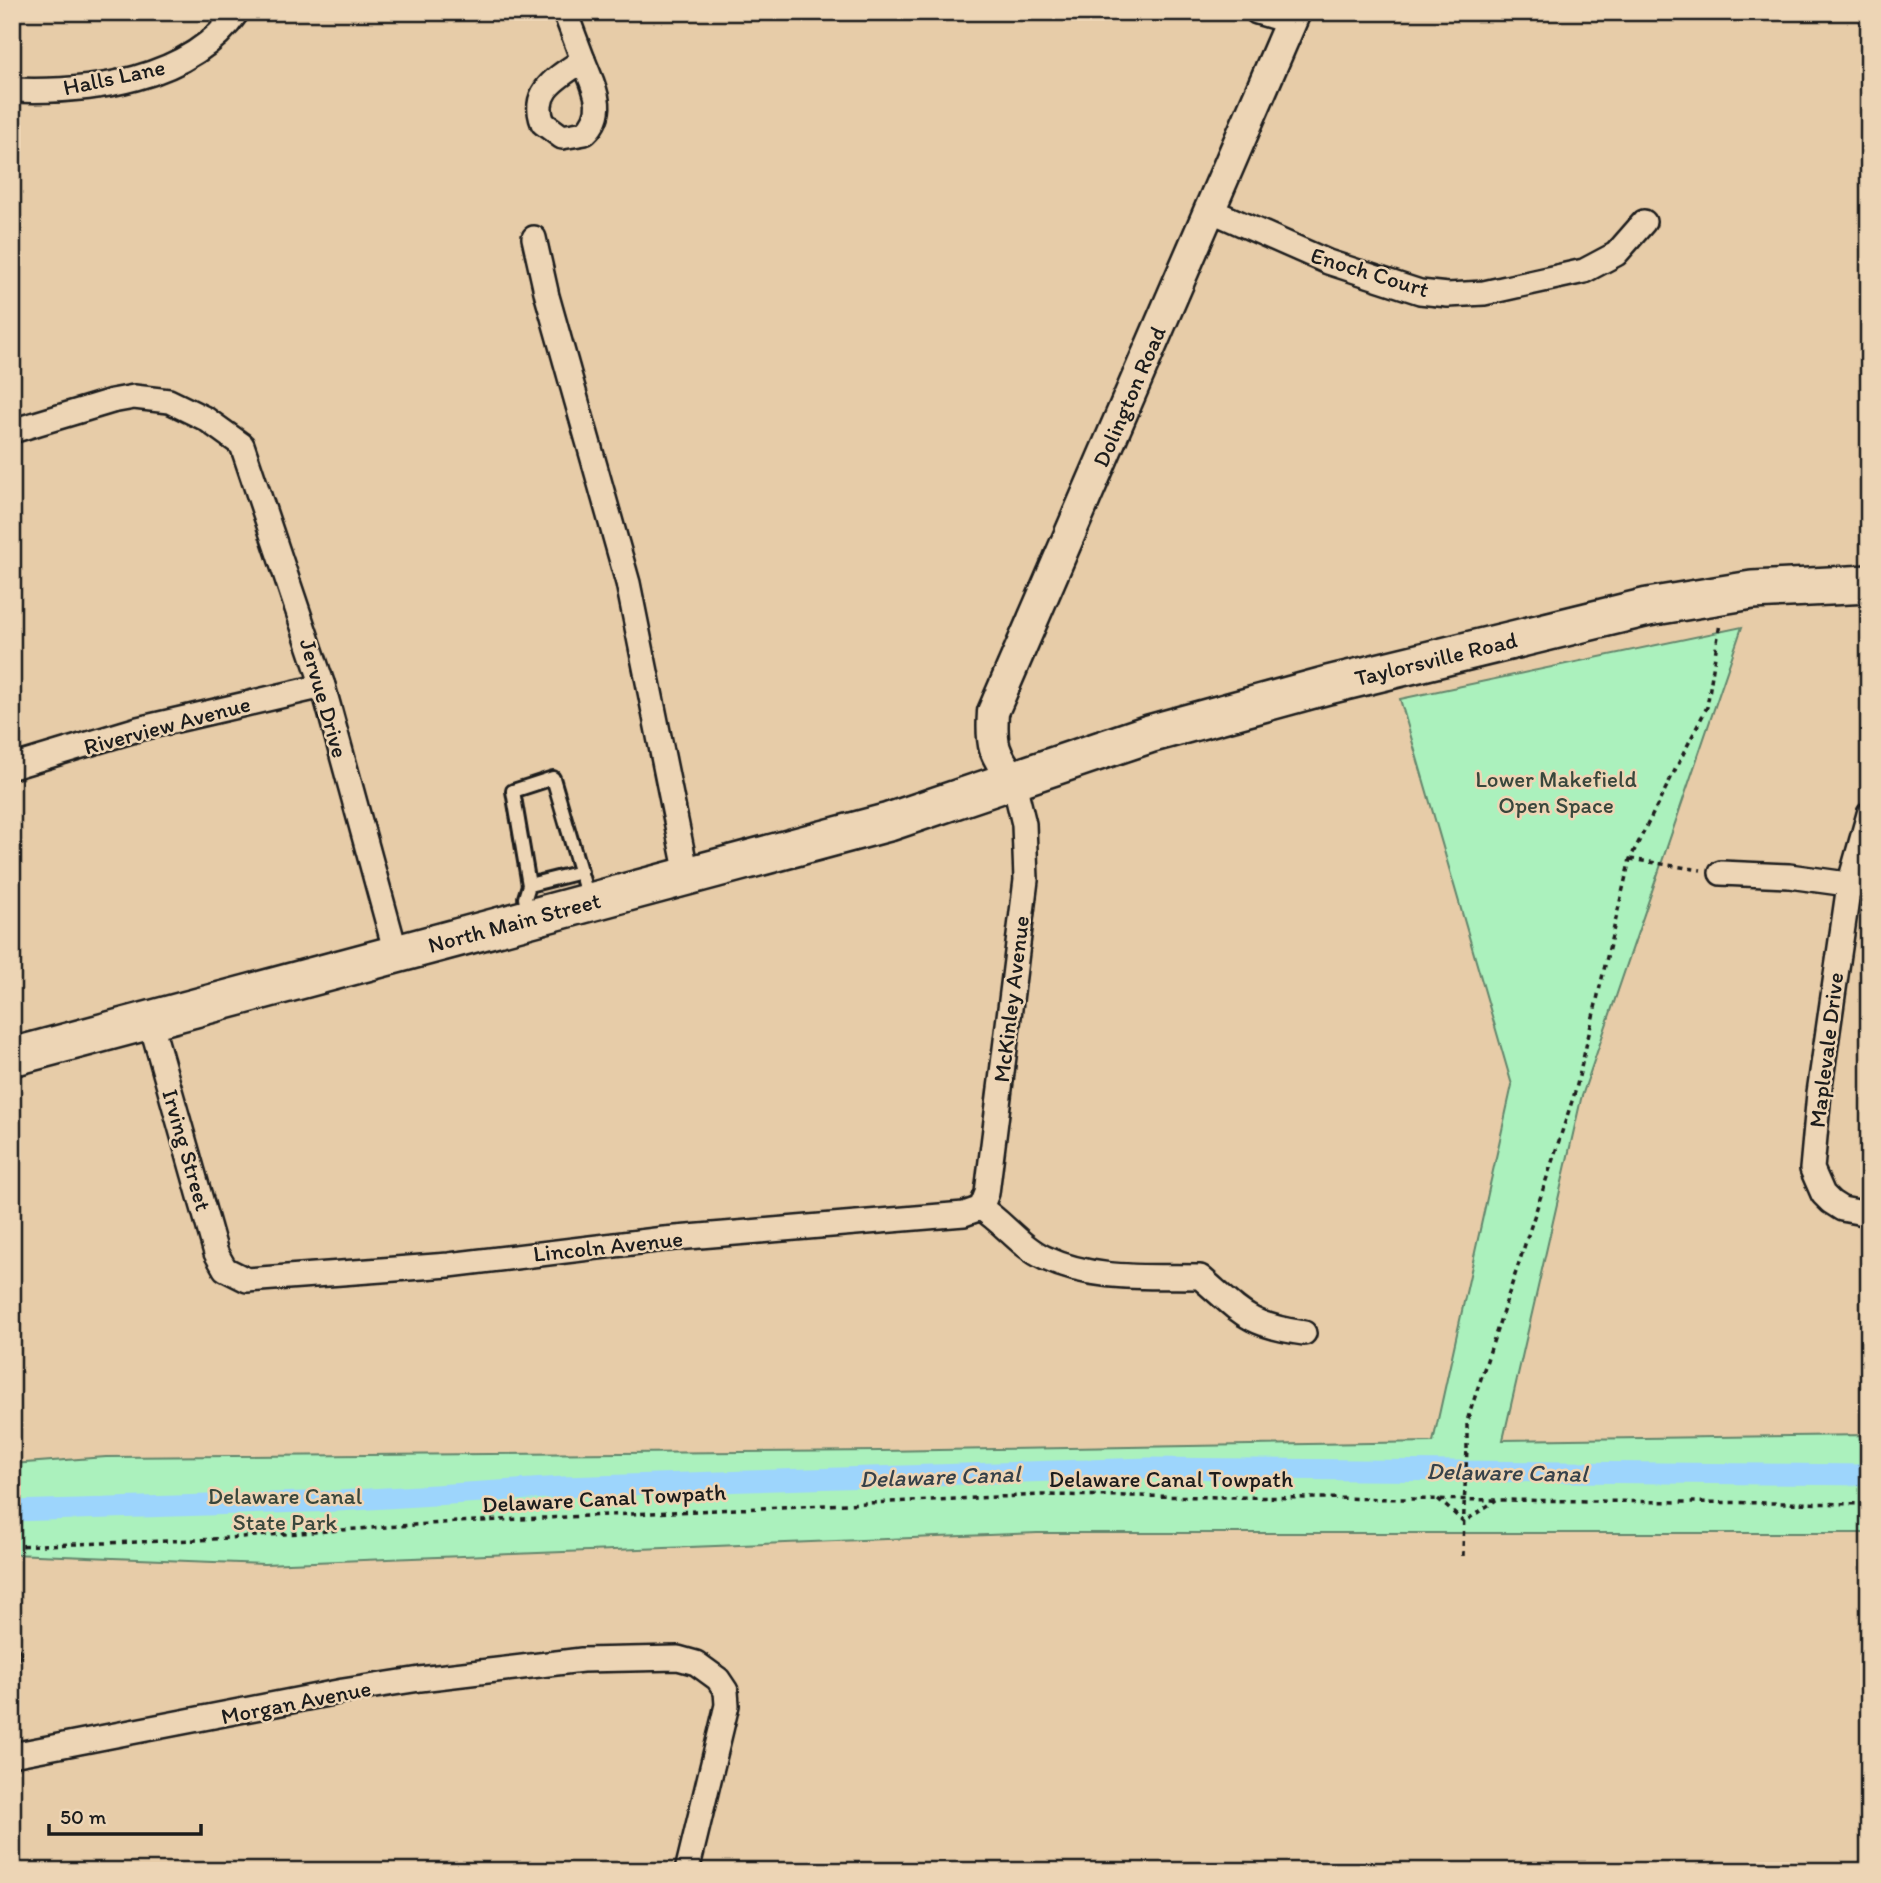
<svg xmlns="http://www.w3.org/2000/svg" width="1881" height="1883" font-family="Itim,sans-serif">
<rect width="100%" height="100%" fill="#e7cca8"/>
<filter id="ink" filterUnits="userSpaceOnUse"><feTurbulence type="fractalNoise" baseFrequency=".0143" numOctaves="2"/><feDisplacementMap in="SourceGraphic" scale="14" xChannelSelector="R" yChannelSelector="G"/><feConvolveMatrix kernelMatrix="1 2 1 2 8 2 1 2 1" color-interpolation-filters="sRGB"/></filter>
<g filter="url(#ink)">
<path fill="#abf1bd" stroke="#64866c" stroke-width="2" d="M 1742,627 L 1581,1099 L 1503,1440 L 1869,1435 L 1869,1533 L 1037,1533 L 264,1564 L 12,1554 L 12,1464 L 106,1457 L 880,1451 L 1433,1442 L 1512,1085 L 1400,699 Z"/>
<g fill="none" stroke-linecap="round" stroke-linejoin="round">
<path stroke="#9dd5fc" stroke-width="21" d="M 12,1511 L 338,1501 L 563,1487 L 1149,1468 L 1869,1475"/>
<defs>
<g id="service">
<path d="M 529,885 L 581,872"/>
<path d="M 529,917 L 525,898 L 529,885 L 513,791 L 553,778 L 588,898"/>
<path d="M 12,1654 L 13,1654"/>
</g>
<g id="minor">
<path d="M 565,12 L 583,60"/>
<path d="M 1257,12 L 1291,22"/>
<path d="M 583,60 C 593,86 609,110 585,133 L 562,137 L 543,123 C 530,90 559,77 583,60 Z"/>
<path d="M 12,90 C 89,93 190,81 237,12"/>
<path d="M 1210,210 L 1328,262 L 1420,292 L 1448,295 L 1484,293 L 1584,271 L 1616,254 L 1644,222"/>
<path d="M 534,238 L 547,296 L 628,583 L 687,875"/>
<path d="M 12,431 L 112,401 L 134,397 L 169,401 L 206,419 L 242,445 L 323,686 L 396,953"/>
<path d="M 12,767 L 138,729 L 323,686"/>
<path d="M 1869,814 L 1849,885 L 1819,1093 L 1812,1169 L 1823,1194 L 1831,1202 L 1842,1209 L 1869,1214"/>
<path d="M 1721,873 L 1789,876 L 1869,887"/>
<path d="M 150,1020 L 216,1253 L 225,1269 L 247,1280 L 449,1265 L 664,1239 L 964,1214 L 981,1208"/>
<path d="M 981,1208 L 987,1193 L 1026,880 L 1024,824 L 1013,779"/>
<path d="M 981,1208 C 1004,1223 1021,1247 1045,1258 C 1094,1281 1148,1276 1200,1277 C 1242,1313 1247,1325 1304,1333"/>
<path d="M 12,1755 L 343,1691 L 420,1679 L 582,1660 L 678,1658 L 696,1663 L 718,1679 L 726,1691 L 727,1705 L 687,1871"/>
</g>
<g id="tertiary">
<path id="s1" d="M 1013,779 C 993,753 991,745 993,712 L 1295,12"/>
</g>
<g id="primary">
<path id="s2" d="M 12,1057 L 889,822 L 1149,734 L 1328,685 L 1648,607 L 1752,590 L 1869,584"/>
</g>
</defs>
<use href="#service" stroke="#1c1c1c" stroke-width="18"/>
<use href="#minor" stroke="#1c1c1c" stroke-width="28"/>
<use href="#tertiary" stroke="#1c1c1c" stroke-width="35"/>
<use href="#primary" stroke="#1c1c1c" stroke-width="42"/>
<g stroke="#1c1c1c" stroke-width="3.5" stroke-dasharray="5 5" stroke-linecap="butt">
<path d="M 1630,859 L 1701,870"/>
<path d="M 1467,1449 L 1467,1421 L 1576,1089 L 1630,859 L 1707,707 L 1720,623"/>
<path d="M 1438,1499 L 1464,1522 L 1496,1500"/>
<path d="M 12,1546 L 198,1540 L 457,1522 L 1041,1495 L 1869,1504"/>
<path d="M 1463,1556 L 1464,1507"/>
</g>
<use href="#service" stroke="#edd5b5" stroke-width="12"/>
<use href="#minor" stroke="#edd5b5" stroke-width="23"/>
<use href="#tertiary" stroke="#edd5b5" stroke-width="30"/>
<use href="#primary" stroke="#edd5b5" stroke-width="37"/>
<path stroke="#1c1c1c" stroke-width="3.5" stroke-dasharray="5 5" stroke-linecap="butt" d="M 1464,1507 L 1467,1449"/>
</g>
</g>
<g text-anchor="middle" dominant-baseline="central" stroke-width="5" stroke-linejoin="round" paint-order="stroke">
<g font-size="23" fill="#1c1c1c" stroke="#edd5b5">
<text transform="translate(114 77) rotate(-12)">Halls Lane</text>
<text transform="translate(1370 272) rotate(17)">Enoch Court</text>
<text stroke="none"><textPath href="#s1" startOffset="416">Dolington Road</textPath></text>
<text stroke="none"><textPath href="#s2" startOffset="1479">Taylorsville Road</textPath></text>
<text transform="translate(324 698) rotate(74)">Jervue Drive</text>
<text transform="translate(167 725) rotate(-15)">Riverview Avenue</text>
<text stroke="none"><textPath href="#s2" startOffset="520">North Main Street</textPath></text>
<text transform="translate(1011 999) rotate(-83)">McKinley Avenue</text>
<text transform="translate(1826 1050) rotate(-83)">Maplevale Drive</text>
<text transform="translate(187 1150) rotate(74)">Irving Street</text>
<text transform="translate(608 1246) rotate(-6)">Lincoln Avenue</text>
<text x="1171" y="1479">Delaware Canal Towpath</text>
<text transform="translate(604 1498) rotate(-3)">Delaware Canal Towpath</text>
<text transform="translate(296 1702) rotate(-11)">Morgan Avenue</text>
</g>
<g font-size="23" fill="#39473c" stroke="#edd5b5">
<text x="1556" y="779">Lower Makefield<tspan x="1556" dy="26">Open Space</tspan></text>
<text x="285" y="1496">Delaware Canal<tspan x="285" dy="26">State Park</tspan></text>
</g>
<g font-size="24" font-style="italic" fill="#364149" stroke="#edd5b5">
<text transform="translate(1507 1472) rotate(1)">Delaware Canal</text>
<text transform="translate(940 1476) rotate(-2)">Delaware Canal</text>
</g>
</g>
<rect width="1881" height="1883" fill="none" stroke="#edd5b5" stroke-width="42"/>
<rect x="21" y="21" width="1839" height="1841" fill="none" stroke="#1c1c1c" stroke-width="2.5" filter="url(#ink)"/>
<path d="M49 1824v10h152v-10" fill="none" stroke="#1c1c1c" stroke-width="3.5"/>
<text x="60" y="1824" font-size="21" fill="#1c1c1c" stroke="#edd5b5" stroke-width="5" paint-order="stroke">50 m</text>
</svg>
